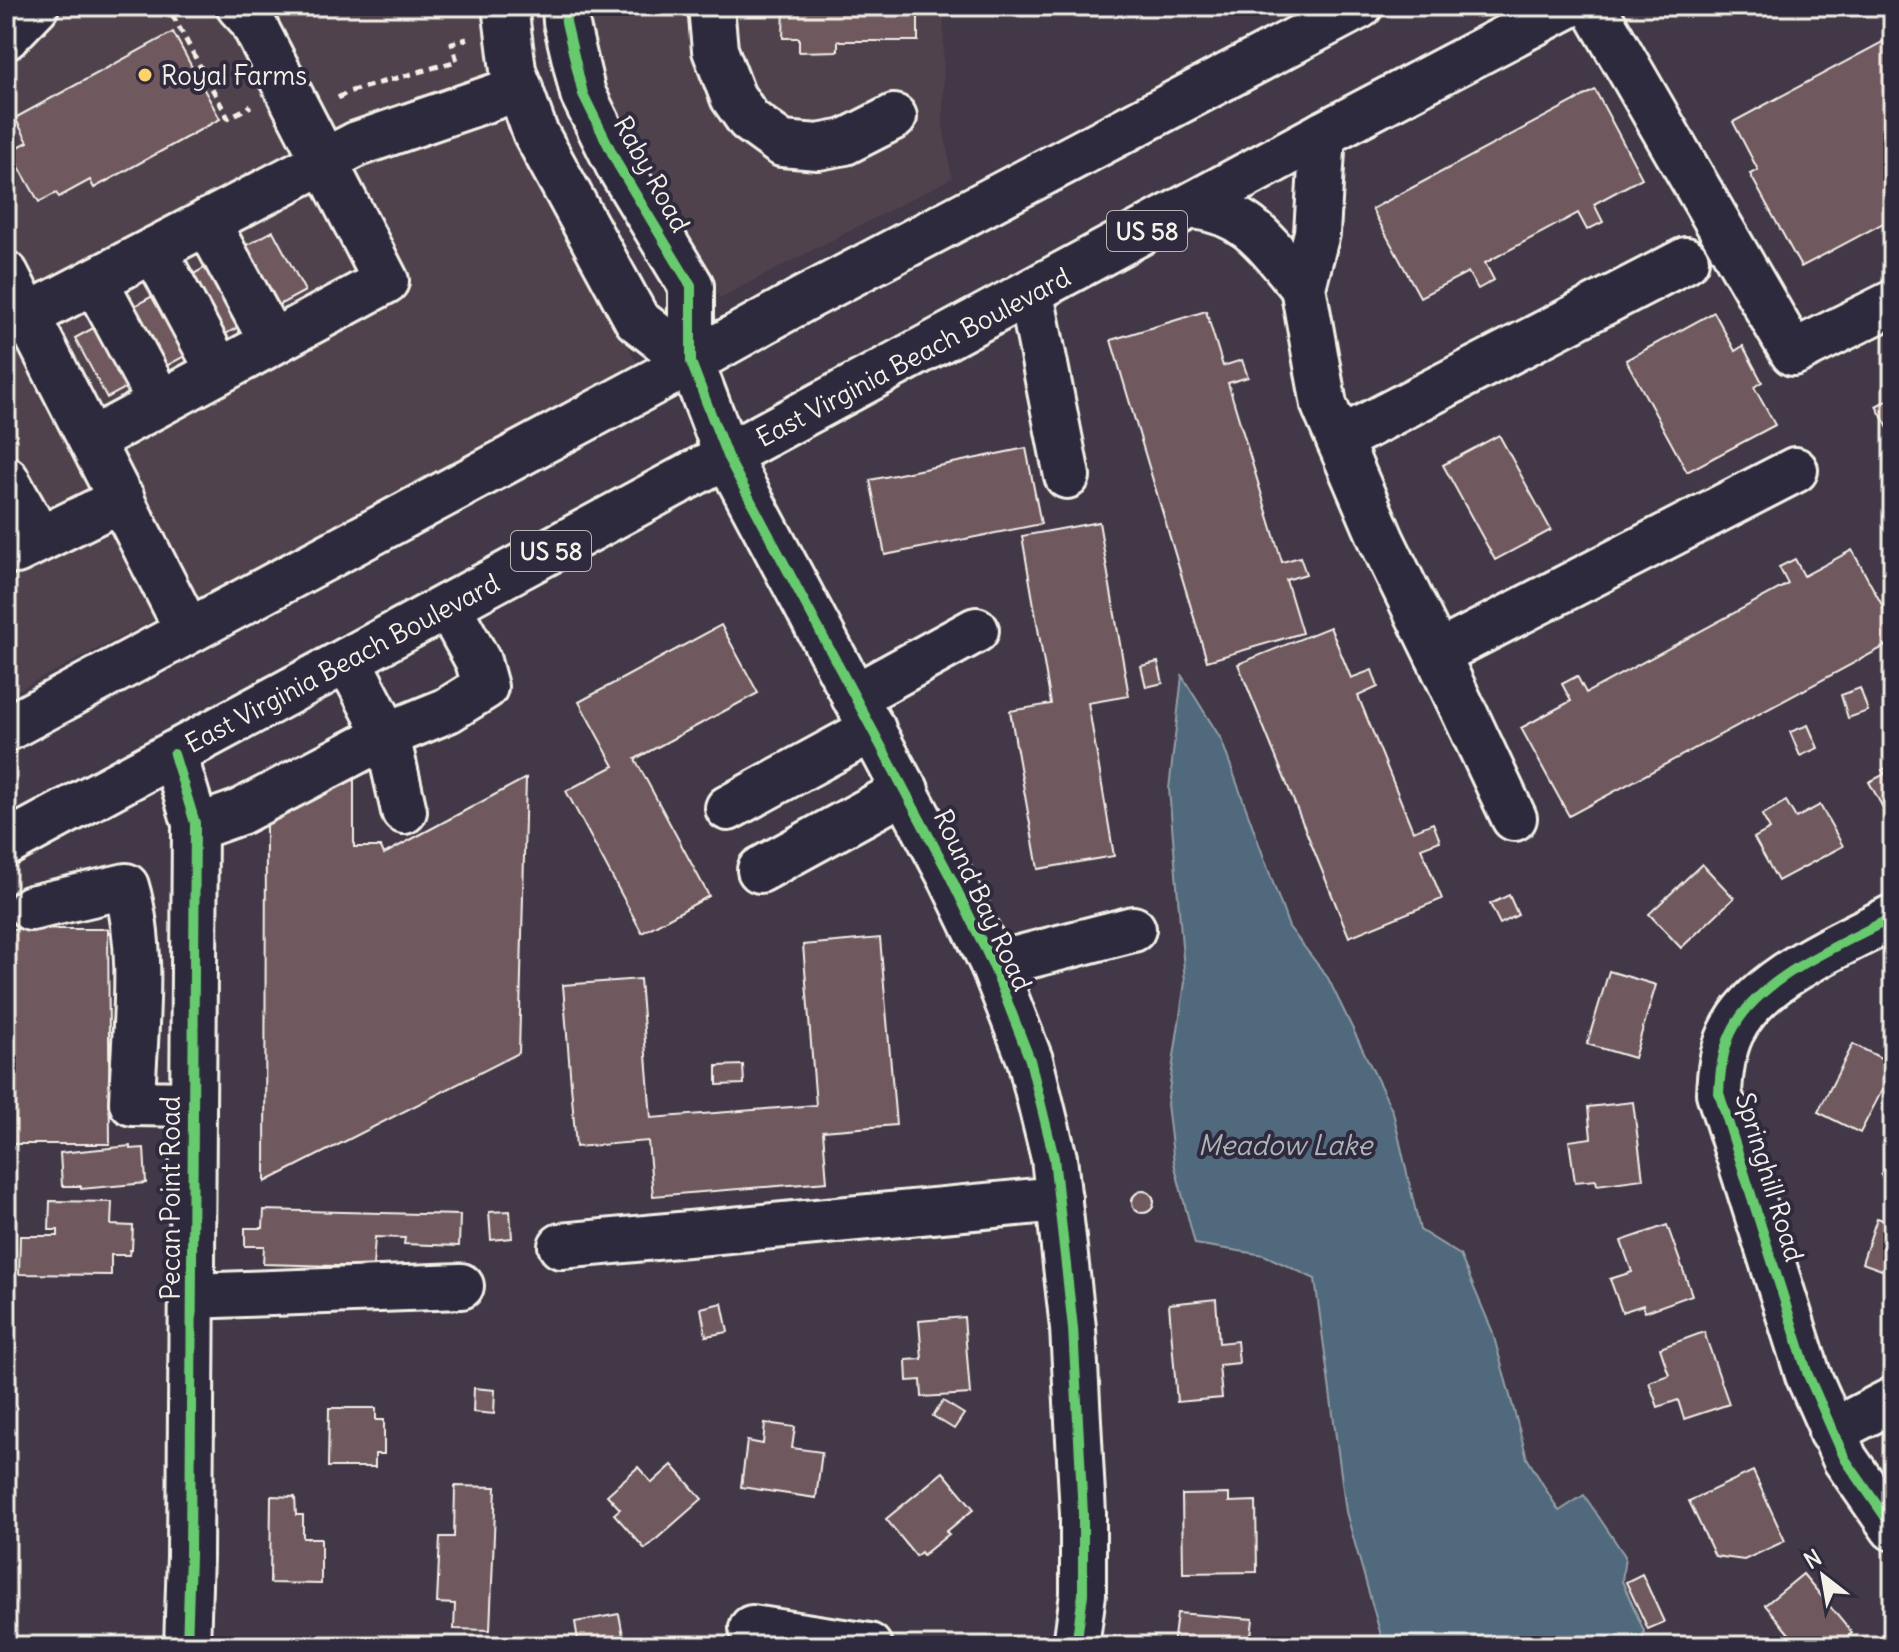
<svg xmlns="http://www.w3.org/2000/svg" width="1899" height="1652" font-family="Delius,sans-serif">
<rect width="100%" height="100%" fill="#423847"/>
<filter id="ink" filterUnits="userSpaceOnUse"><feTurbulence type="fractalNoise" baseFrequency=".0125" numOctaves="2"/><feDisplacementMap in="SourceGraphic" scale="16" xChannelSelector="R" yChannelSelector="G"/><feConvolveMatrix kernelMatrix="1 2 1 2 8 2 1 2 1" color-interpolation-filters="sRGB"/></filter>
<g filter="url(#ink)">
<g fill="#50424e">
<path d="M 6,6 L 505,6 L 512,118 L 640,369 L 6,696 Z"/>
<path d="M 579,6 L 944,6 L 943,124 L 952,178 L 720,298 L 610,128 Z"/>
</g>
<path fill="#51697b" stroke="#929fa7" stroke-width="2" d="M 1182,676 L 1221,739 L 1289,927 L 1328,978 L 1393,1112 L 1420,1230 L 1460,1255 L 1492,1330 L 1527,1458 L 1559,1511 L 1584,1495 L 1625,1556 L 1622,1581 L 1644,1631 L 1642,1646 L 1384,1646 L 1346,1512 L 1315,1279 L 1264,1255 L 1195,1244 L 1174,1163 L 1167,1104 L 1185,982 L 1169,789 Z"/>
<g fill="#6f585f" stroke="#f4f1e8" stroke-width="2">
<path d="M 784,6 L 918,6 L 918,41 L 838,41 L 838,51 L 799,52 L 799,38 L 783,38 Z"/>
<path d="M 173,32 L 220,119 L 94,188 L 90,180 L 59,197 L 56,193 L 39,202 L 10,151 L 28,142 L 15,118 Z"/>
<path d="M 1886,40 L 1893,53 L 1893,218 L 1801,267 L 1750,174 L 1758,170 L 1733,122 Z"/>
<path d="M 1595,90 L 1642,178 L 1594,204 L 1603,222 L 1587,230 L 1578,213 L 1485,263 L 1494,280 L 1478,289 L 1468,272 L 1420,297 L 1372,209 Z"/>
<path d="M 273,231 L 305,291 L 107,398 L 75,338 Z"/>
<path d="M 1206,311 L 1223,366 L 1242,360 L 1248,377 L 1228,383 L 1282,562 L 1300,557 L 1306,574 L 1286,580 L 1302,633 L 1207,661 L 1111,340 Z"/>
<path d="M 1714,312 L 1735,351 L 1743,346 L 1762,382 L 1754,387 L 1775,425 L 1687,472 L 1626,360 Z"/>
<path d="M 1893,397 L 1893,437 L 1876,406 Z"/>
<path d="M 1499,435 L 1551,530 L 1495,560 L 1443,465 Z"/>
<path d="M 1026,448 L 1041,524 L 885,555 L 870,480 Z"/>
<path d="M 1099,522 L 1129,696 L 1088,703 L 1114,856 L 1038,869 L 1010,711 L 1051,704 L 1022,536 Z"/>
<path d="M 1852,550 L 1893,625 L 1893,642 L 1569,816 L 1521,728 L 1571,701 L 1562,684 L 1577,676 L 1586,693 L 1788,584 L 1779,567 L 1795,559 L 1804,576 Z"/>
<path d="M 721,625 L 758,693 L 635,759 L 709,896 L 642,933 L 566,791 L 614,766 L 579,702 Z"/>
<path d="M 1330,627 L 1351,678 L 1372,670 L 1378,687 L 1358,696 L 1413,831 L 1433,823 L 1440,841 L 1421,848 L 1442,899 L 1349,937 L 1238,664 Z"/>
<path d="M 1158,662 L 1163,683 L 1146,687 L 1141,666 Z"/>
<path d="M 1860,688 L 1868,711 L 1848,718 L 1841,695 Z"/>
<path d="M 1808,725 L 1818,748 L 1800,756 L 1790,732 Z"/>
<path d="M 1893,764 L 1893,814 L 1888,817 L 1869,782 L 1885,774 L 1882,770 Z"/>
<path d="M 354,774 L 354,847 L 381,847 L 384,854 L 526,778 L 519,1053 L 265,1182 L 266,818 Z"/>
<path d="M 1786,801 L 1796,818 L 1820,805 L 1843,846 L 1778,881 L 1754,838 L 1770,829 L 1762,815 Z"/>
<path d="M 1702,864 L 1734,898 L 1681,948 L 1649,914 Z"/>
<path d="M 1509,895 L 1518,915 L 1500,924 L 1490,904 Z"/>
<path d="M 6,929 L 108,929 L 110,1144 L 7,1144 Z"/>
<path d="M 880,938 L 896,1125 L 823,1131 L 827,1182 L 653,1196 L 648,1141 L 576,1147 L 563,985 L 640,979 L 651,1118 L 816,1105 L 803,945 Z"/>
<path d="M 1609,971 L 1656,985 L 1634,1058 L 1587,1044 Z"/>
<path d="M 1853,1044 L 1893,1064 L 1893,1069 L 1860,1133 L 1818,1112 Z"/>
<path d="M 743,1065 L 744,1084 L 717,1085 L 717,1066 Z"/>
<path d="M 1633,1102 L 1643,1179 L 1597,1185 L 1596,1180 L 1575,1182 L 1569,1141 L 1591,1138 L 1588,1107 Z"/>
<path d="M 1893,1121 L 1893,1143 L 1883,1126 Z"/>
<path d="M 130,1146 L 130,1149 L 144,1148 L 146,1183 L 81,1189 L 81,1186 L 62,1186 L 60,1153 Z"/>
<path d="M 1893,1169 L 1893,1185 L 1887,1188 L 1881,1174 Z"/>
<circle cx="1143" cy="1202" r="11"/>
<path d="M 50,1201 L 112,1202 L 111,1225 L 133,1226 L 132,1250 L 130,1250 L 129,1255 L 111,1255 L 111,1275 L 19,1274 L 20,1236 L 58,1236 L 58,1230 L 49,1230 Z"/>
<path d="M 264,1210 L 460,1215 L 459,1246 L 404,1244 L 405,1238 L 375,1237 L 373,1267 L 263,1264 L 264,1246 L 245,1246 L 245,1228 L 263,1228 Z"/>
<path d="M 510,1211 L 512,1238 L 491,1240 L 489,1212 Z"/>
<path d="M 1877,1218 L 1893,1223 L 1893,1274 L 1862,1263 Z"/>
<path d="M 1667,1225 L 1692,1295 L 1645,1312 L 1643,1305 L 1622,1312 L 1610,1279 L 1632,1272 L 1621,1241 Z"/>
<path d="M 1216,1299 L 1219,1343 L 1237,1341 L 1239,1363 L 1219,1365 L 1222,1398 L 1177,1402 L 1169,1304 Z"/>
<path d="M 722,1303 L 728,1332 L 706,1336 L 701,1308 Z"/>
<path d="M 964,1317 L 970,1394 L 922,1397 L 921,1380 L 907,1381 L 906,1360 L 922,1359 L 919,1321 Z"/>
<path d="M 1704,1332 L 1729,1404 L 1684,1419 L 1678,1400 L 1658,1407 L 1649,1382 L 1669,1375 L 1660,1348 Z"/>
<path d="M 474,1388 L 495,1390 L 494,1414 L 473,1412 Z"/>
<path d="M 943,1401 L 964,1414 L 954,1429 L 933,1416 Z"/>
<path d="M 329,1408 L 376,1408 L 376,1420 L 384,1420 L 384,1454 L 375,1454 L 375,1467 L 328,1467 Z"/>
<path d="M 765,1423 L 795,1427 L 792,1448 L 822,1452 L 816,1498 L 741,1487 L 747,1441 L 763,1444 Z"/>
<path d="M 672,1465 L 702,1499 L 645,1549 L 614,1514 L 620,1509 L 607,1495 L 638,1467 L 652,1483 Z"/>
<path d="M 1753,1471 L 1785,1541 L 1744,1560 L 1715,1556 L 1689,1501 Z"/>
<path d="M 943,1472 L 974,1509 L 946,1532 L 949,1534 L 923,1555 L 921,1552 L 916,1556 L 886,1519 Z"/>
<path d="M 455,1486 L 496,1487 L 490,1630 L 454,1629 L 455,1604 L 437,1603 L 440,1537 L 454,1537 Z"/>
<path d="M 1229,1494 L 1229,1502 L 1256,1501 L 1257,1572 L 1183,1573 L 1182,1495 Z"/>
<path d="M 271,1496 L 295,1497 L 296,1515 L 303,1515 L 303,1538 L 321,1538 L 321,1584 L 270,1583 Z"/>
<path d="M 1642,1574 L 1664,1622 L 1648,1629 L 1626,1582 Z"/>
<path d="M 1803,1574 L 1852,1633 L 1836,1646 L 1799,1646 L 1765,1605 Z"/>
<path d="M 1177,1613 L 1253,1619 L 1250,1646 L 1173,1646 Z"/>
<path d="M 619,1614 L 625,1646 L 579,1646 L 575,1622 Z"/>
</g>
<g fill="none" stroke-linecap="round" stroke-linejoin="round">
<defs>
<g id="minor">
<path d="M 505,6 L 513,70 L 535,132 L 637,320 L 691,362"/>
<path d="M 565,6 L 566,22 L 583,94 L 618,165 L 691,286 L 691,362 L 727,456 L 951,878 L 993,965 L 1030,1060 L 1054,1158 L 1073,1328 L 1083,1514 L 1083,1594 L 1076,1646"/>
<path d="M 711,6 L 715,50 L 733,97 L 749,120 L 782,144 L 818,147 L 845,142 L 894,117"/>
<path d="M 1593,6 L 1793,353 L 1893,303"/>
<path d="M 6,37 L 36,6"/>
<path d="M 1323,134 L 1317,233 L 1303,287 L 1324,405 L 1382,541 L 1437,654 L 1795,470"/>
<path d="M 1193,206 C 1250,213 1268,246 1303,287"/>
<path d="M 207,222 L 272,342"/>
<path d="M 154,250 L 219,371"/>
<path d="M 6,274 L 188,631"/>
<path d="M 95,281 L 160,402"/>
<path d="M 1031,294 L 1067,476"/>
<path d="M 6,327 L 357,144 L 520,88"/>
<path d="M 92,440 L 386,281 L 251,19 L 239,6"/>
<path d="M 1339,440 L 1686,260"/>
<path d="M 6,479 L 39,539"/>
<path d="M 6,550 L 16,551 L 122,499"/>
<path d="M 1437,654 L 1514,818"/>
<path d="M 348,660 L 387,735 L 404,811"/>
<path d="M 854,697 L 976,630"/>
<path d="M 174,754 L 195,823 L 190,1556 L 187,1646"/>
<path d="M 728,808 L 873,729"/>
<path d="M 195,828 L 240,812 L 387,735 L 448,710 L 485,687 L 478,661 L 448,606"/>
<path d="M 760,870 L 906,790"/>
<path d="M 31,908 L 126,886 C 146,955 134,1032 132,1103 L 192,1104"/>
<path d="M 1893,917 C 1841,945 1757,977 1731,1033 C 1722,1052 1720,1073 1719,1093 L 1808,1375 L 1845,1459 L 1893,1528"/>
<path d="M 993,965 L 1133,929"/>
<path d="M 561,1246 L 1059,1199"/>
<path d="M 191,1296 L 461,1286"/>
<path d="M 1831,1432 L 1893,1400"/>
<path d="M 752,1628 L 869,1646"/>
</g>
<g id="major">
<path d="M 6,729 L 691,362 L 802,300 L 1360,6"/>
<path d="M 6,844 L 1323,134 L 1567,6"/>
</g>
</defs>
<use href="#minor" stroke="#f4f1e8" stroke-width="50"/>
<use href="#major" stroke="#f4f1e8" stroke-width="50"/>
<g stroke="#f4f1e8" stroke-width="5" stroke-dasharray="8 6" stroke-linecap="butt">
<path d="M 161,6 L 173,16 L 228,118 L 251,106"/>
<path d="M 338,98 L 348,92 L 457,61 L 452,43 L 467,39"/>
</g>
<use href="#minor" stroke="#2f2a3d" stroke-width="44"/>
<use href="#major" stroke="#2f2a3d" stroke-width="44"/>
<defs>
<g id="cycleway">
<path d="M 565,6 L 566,22 L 583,94 L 618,165 L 691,286 L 691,362 L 727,456 L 951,878 L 993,965 L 1030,1060 L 1054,1158 L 1073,1328 L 1083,1514 L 1083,1594 L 1076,1646"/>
<path d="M 174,754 L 195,823 L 190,1556 L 187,1646"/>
<path d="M 1893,917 C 1841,945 1757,977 1731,1033 C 1722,1052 1720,1073 1719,1093 L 1808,1375 L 1845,1459 L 1893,1528"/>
</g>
</defs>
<use href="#cycleway" stroke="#2f2a3d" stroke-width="15"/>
<use href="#cycleway" stroke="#67ca6e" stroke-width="10"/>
</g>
</g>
<circle fill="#ffd166" stroke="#2f2a3d" stroke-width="3" cx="145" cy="75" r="8"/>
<g text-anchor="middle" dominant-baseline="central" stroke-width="8" stroke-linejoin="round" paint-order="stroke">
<g fill="#2f2a3d" stroke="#b9b5b5" stroke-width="2">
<rect x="1107" y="211" width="80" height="40" rx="6"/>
<rect x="511" y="531" width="80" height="40" rx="6"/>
</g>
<g font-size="24" font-weight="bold" fill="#f4f1e8">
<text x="1147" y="231">US 58</text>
<text x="551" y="551">US 58</text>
</g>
<g font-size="26" fill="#f4f1e8" stroke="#2f2a3d" text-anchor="start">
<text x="161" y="75">Royal Farms</text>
</g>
<g font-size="26" fill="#f4f1e8" stroke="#2f2a3d">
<text transform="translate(652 174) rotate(61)">Raby Road</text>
<text transform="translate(913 357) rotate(-28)">East Virginia Beach Boulevard</text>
<text transform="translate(342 663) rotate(-28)">East Virginia Beach Boulevard</text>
<text transform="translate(983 900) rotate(65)">Round Bay Road</text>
<text transform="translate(1770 1177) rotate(73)">Springhill Road</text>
<text transform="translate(170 1198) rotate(-90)">Pecan Point Road</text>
</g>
<g font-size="28" font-style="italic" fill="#abb4b7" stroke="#2f2a3d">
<text x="1285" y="1145">Meadow Lake</text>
</g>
</g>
<rect width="1899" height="1652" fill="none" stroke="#2f2a3d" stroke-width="32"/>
<rect x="16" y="16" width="1867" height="1620" fill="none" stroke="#f4f1e8" stroke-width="3" filter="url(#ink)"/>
<g transform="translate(1823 1576) rotate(329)" stroke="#2f2a3d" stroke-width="6" paint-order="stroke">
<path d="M0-6L14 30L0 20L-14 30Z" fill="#f4f1e8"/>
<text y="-12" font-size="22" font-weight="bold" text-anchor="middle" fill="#f4f1e8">N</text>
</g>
</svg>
